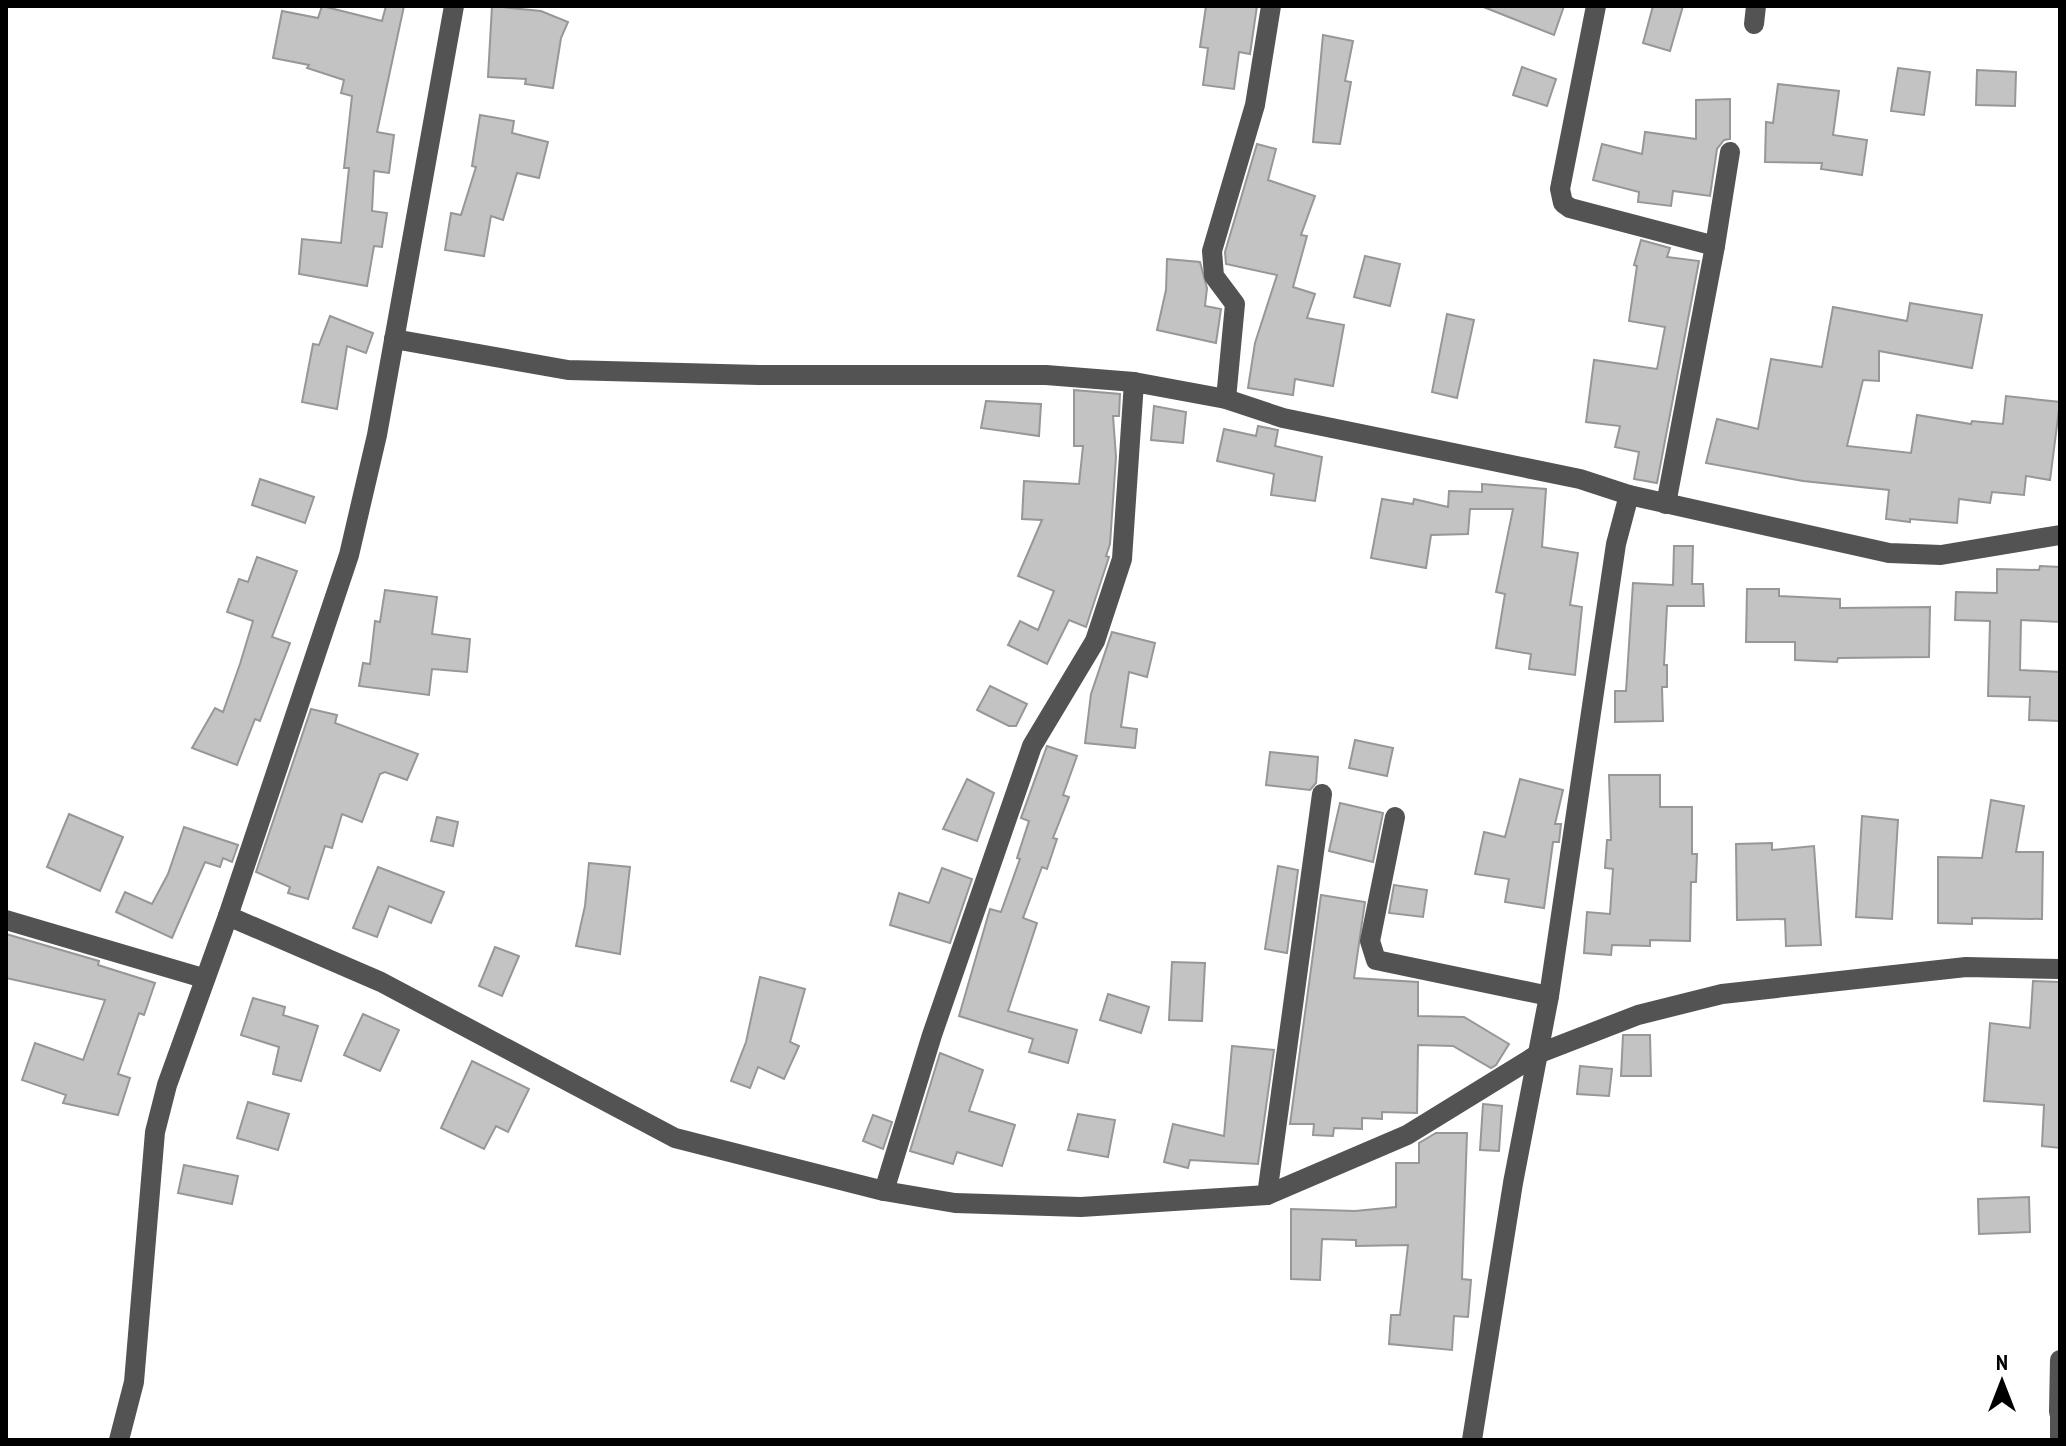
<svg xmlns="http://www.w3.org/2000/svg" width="2066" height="1446" font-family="'PT Sans Narrow',sans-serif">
<rect width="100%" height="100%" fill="#fff"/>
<g fill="#c3c3c3" stroke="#979797" stroke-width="2">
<path d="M 322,6 L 382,21 L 386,6 L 404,6 L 377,132 L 394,135 L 389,173 L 374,171 L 372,211 L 387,213 L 382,247 L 374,246 L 367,286 L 299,274 L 302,239 L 341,243 L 349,168 L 344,168 L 352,96 L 341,93 L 344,80 L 307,68 L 309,65 L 273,58 L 282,11 L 318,18 Z"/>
<path d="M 492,6 L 541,11 L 568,22 L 561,38 L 553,88 L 525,84 L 526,79 L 488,77 Z"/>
<path d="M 1206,6 L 1257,6 L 1250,54 L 1239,52 L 1234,89 L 1203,85 L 1208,48 L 1200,47 Z"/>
<path d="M 1481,6 L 1564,6 L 1554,35 Z"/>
<path d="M 1653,6 L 1683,6 L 1670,51 L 1643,43 Z"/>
<path d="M 1323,35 L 1353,41 L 1345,81 L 1351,82 L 1340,144 L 1313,142 Z"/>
<path d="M 1522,67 L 1556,79 L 1547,106 L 1513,95 Z"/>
<path d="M 1898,68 L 1930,72 L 1924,115 L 1891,111 Z"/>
<path d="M 1977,70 L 2016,72 L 2015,106 L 1976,105 Z"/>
<path d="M 1778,84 L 1839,91 L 1833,135 L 1867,140 L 1862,175 L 1821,169 L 1822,163 L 1765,162 L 1766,122 L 1773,123 Z"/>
<path d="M 1730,99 L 1730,139 L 1724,140 L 1717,149 L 1710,196 L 1673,191 L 1671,206 L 1638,202 L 1639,192 L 1593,180 L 1602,144 L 1642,154 L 1645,132 L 1696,139 L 1696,100 Z"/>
<path d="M 480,115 L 514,121 L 512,133 L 548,142 L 539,178 L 517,173 L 503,220 L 491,216 L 484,256 L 445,250 L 451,213 L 461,215 L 476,167 L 472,166 Z"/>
<path d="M 1257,144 L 1276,149 L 1268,180 L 1315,196 L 1301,235 L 1307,236 L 1293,287 L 1315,294 L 1307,318 L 1344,325 L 1333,386 L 1295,379 L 1293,395 L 1248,388 L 1255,343 L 1277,275 L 1226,264 L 1225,252 Z"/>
<path d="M 1641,240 L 1670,248 L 1667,257 L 1699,261 L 1657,483 L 1634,479 L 1639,452 L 1615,447 L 1620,426 L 1586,422 L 1594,360 L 1657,369 L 1665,327 L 1629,321 L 1637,266 L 1634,265 Z"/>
<path d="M 1365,256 L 1400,264 L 1390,306 L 1354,297 Z"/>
<path d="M 1167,259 L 1200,262 L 1207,288 L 1205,306 L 1221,309 L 1216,343 L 1157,330 L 1166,290 Z"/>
<path d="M 1910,303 L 1982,315 L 1972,368 L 1879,351 L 1879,381 L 1863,380 L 1847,446 L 1911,453 L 1917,415 L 1971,424 L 1972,421 L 2003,424 L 2006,396 L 2060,402 L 2050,480 L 2026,476 L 2024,495 L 1992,492 L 1990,503 L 1959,499 L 1957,523 L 1910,519 L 1910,522 L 1886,519 L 1889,490 L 1803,481 L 1706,463 L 1717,419 L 1758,429 L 1771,359 L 1822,367 L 1833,307 L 1907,321 Z"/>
<path d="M 1447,314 L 1474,320 L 1457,398 L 1432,392 Z"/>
<path d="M 330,316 L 373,333 L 366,353 L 347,346 L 337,409 L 302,402 L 313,344 L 319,345 Z"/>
<path d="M 1074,390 L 1120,394 L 1119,416 L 1113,416 L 1116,457 L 1110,544 L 1106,556 L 1109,557 L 1086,627 L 1069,620 L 1047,664 L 1008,645 L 1020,621 L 1038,630 L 1054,591 L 1018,576 L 1042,520 L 1022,519 L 1024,481 L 1079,484 L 1083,446 L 1074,446 Z"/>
<path d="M 986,401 L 1041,404 L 1039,436 L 981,428 Z"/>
<path d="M 1154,406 L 1186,412 L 1183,443 L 1151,440 Z"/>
<path d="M 1258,426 L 1278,430 L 1275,446 L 1322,457 L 1315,501 L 1271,495 L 1274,474 L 1217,461 L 1224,429 L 1256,436 Z"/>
<path d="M 260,479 L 314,497 L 305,523 L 252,505 Z"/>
<path d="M 1482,484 L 1546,489 L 1542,547 L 1578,553 L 1570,605 L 1582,607 L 1575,675 L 1529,669 L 1531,654 L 1496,648 L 1505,594 L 1496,592 L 1513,509 L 1470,509 L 1468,534 L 1431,535 L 1426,568 L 1371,558 L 1382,499 L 1413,504 L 1414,499 L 1448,507 L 1449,491 L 1482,492 Z"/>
<path d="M 1674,546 L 1693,546 L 1692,584 L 1703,584 L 1704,606 L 1667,606 L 1664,665 L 1667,665 L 1667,687 L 1662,687 L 1663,721 L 1615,722 L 1615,691 L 1626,691 L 1633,583 L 1673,585 Z"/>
<path d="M 257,557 L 297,571 L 272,637 L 290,643 L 260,721 L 255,719 L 237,765 L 192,748 L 215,708 L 223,712 L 240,664 L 253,621 L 227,612 L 239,579 L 248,582 Z"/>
<path d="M 2040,566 L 2060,567 L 2060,622 L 2021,620 L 2020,670 L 2060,672 L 2060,721 L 2029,720 L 2030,697 L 1988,696 L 1990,621 L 1955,620 L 1956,592 L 1997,593 L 1997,569 L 2039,570 Z"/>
<path d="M 1747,589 L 1779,589 L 1779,596 L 1840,599 L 1840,608 L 1930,607 L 1929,657 L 1838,658 L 1837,662 L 1795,660 L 1795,642 L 1746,642 Z"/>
<path d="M 385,590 L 437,597 L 432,634 L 470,639 L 467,672 L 432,669 L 429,695 L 359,686 L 363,663 L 370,664 L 375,621 L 380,622 Z"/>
<path d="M 1112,632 L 1155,643 L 1147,677 L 1129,672 L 1121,727 L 1137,729 L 1135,748 L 1085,743 L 1091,694 Z"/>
<path d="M 990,686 L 1027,704 L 1016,726 L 1009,726 L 977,710 Z"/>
<path d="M 311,709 L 337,715 L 335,723 L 418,754 L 407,780 L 385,772 L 380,774 L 362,822 L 342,814 L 332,848 L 325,846 L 308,899 L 288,893 L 290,887 L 256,872 Z"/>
<path d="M 1355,740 L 1393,748 L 1387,776 L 1349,768 Z"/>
<path d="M 1047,746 L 1077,756 L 1063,795 L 1069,797 L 1053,838 L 1057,839 L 1047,869 L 1042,867 L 1023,918 L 1037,923 L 1008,1011 L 1077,1030 L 1068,1063 L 1029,1052 L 1033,1039 L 959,1016 L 990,909 L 1001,912 L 1020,859 L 1017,858 L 1029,821 L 1021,818 Z"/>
<path d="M 1270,752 L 1318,757 L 1316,783 L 1310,790 L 1266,785 Z"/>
<path d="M 1609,775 L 1660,775 L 1660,807 L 1692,807 L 1692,854 L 1697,854 L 1696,882 L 1691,882 L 1690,941 L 1650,940 L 1650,946 L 1612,945 L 1611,955 L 1584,953 L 1587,912 L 1610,914 L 1613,869 L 1605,868 L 1607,840 L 1611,840 Z"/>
<path d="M 967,779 L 994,793 L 977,841 L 943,829 Z"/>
<path d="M 1520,779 L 1563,790 L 1555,824 L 1561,824 L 1559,842 L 1553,842 L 1544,908 L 1505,902 L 1509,879 L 1475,874 L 1484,832 L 1505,837 Z"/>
<path d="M 1991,800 L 2024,806 L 2016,852 L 2043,852 L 2042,919 L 1972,918 L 1972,924 L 1938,923 L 1938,857 L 1982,858 Z"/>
<path d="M 1340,803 L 1383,813 L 1373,862 L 1329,851 Z"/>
<path d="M 69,814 L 123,837 L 100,891 L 47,867 Z"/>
<path d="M 1862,816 L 1898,820 L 1892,919 L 1856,917 Z"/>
<path d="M 437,817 L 458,822 L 453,846 L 431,841 Z"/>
<path d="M 184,827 L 238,845 L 232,862 L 223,858 L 220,867 L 205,862 L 172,938 L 116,912 L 125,892 L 152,904 L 168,874 Z"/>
<path d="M 1772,843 L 1772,850 L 1814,846 L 1821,945 L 1786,946 L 1785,919 L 1737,920 L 1736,844 Z"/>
<path d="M 589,863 L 630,867 L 620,954 L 576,946 L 585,906 Z"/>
<path d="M 1278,866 L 1298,870 L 1287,953 L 1265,949 Z"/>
<path d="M 378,867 L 444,892 L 431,923 L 389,906 L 377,937 L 353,928 Z"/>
<path d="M 942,868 L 972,879 L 950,943 L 890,925 L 899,893 L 929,903 Z"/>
<path d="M 1394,885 L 1427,890 L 1423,917 L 1389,913 Z"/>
<path d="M 1321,895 L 1365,902 L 1354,978 L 1418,982 L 1418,1016 L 1464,1017 L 1509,1044 L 1496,1065 L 1491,1068 L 1453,1046 L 1418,1045 L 1417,1113 L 1382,1112 L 1382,1119 L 1362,1118 L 1362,1129 L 1334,1128 L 1333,1136 L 1313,1135 L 1314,1124 L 1290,1124 Z"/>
<path d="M 6,934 L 99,961 L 98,965 L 155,983 L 144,1015 L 139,1013 L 118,1074 L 130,1078 L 118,1115 L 63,1103 L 66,1095 L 22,1080 L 35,1043 L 83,1060 L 105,1000 L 6,978 Z"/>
<path d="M 495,947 L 519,956 L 502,996 L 479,986 Z"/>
<path d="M 1172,962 L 1205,963 L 1202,1021 L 1169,1020 Z"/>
<path d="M 760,977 L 805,989 L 790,1042 L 799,1046 L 784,1079 L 758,1067 L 750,1088 L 731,1081 L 746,1042 Z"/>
<path d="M 2033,981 L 2060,982 L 2060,1148 L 2042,1146 L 2044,1105 L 1984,1101 L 1990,1023 L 2030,1028 Z"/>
<path d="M 1108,994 L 1149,1007 L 1141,1033 L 1100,1020 Z"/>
<path d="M 253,998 L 285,1007 L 283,1015 L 318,1026 L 301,1081 L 273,1074 L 279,1047 L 241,1035 Z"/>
<path d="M 363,1014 L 399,1030 L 380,1071 L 344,1055 Z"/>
<path d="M 1623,1035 L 1650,1035 L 1651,1076 L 1621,1076 Z"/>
<path d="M 1232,1046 L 1274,1050 L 1258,1164 L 1190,1160 L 1188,1168 L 1164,1162 L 1173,1124 L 1224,1136 Z"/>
<path d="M 940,1053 L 983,1070 L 969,1111 L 1015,1125 L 1002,1166 L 957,1152 L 953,1164 L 910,1151 Z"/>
<path d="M 472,1061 L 529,1089 L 508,1132 L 496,1126 L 484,1149 L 441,1128 Z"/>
<path d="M 1580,1066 L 1612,1069 L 1609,1096 L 1577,1094 Z"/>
<path d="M 248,1102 L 289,1114 L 278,1150 L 237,1138 Z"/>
<path d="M 1483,1104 L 1502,1106 L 1499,1151 L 1480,1150 Z"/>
<path d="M 1078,1114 L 1115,1120 L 1108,1157 L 1068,1150 Z"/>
<path d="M 873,1115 L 892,1122 L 883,1149 L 863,1141 Z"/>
<path d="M 1436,1133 L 1467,1133 L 1462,1279 L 1471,1280 L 1468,1317 L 1454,1316 L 1452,1350 L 1389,1344 L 1391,1315 L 1400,1315 L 1408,1245 L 1356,1246 L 1356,1240 L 1322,1239 L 1320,1280 L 1291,1279 L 1291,1209 L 1355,1211 L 1396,1207 L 1396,1163 L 1419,1163 L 1419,1143 Z"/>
<path d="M 184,1165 L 238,1176 L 232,1204 L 178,1193 Z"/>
<path d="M 2029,1197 L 2030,1232 L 1979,1234 L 1978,1199 Z"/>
</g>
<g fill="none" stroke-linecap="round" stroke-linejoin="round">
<g stroke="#535353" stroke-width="20">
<path d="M 1596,6 L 1560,189 L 1563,203 L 1570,208 L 1715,246 L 1730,152"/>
<path d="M 1754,24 L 1756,6"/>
<path d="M 394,339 L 568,370 L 759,375 L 1046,375 L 1134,382"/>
<path d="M 1226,399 L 1235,304 L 1214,276 L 1212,251 L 1255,105 L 1271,6"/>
<path d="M 1629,495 L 1889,553 L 1941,555 L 2060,535"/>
<path d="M 1666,504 L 1715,246"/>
<path d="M 1395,817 L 1370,941 L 1376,960 L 1549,996"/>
<path d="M 228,916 L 381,982 L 675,1138 L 884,1191 L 955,1203 L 1081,1207 L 1267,1195 L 1407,1135 L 1540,1053 L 1638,1015 L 1722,994 L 1966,967 L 2060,969"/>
<path d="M 6,920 L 203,978"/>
<path d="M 884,1191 L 932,1035 L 1032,746 L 1095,641 L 1122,559 L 1134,382 L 1226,399 L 1283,418 L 1580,479 L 1629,495 L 1616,544 L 1549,996 L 1513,1183 L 1472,1440"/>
<path d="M 1267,1195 L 1322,794"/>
<path d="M 2059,1412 L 2060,1360"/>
<path d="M 119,1440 L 134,1382 L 155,1132 L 167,1085 L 228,916 L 349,555 L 377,435 L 454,6"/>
<path d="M 2060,1440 L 2060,1412"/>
</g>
</g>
<rect width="2066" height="1446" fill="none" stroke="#000000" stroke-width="16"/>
<g transform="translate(2002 1382)" stroke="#ffffff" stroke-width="6" paint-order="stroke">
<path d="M0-6L14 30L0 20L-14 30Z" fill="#000000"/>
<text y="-12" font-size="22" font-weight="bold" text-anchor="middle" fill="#000000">N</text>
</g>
</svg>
